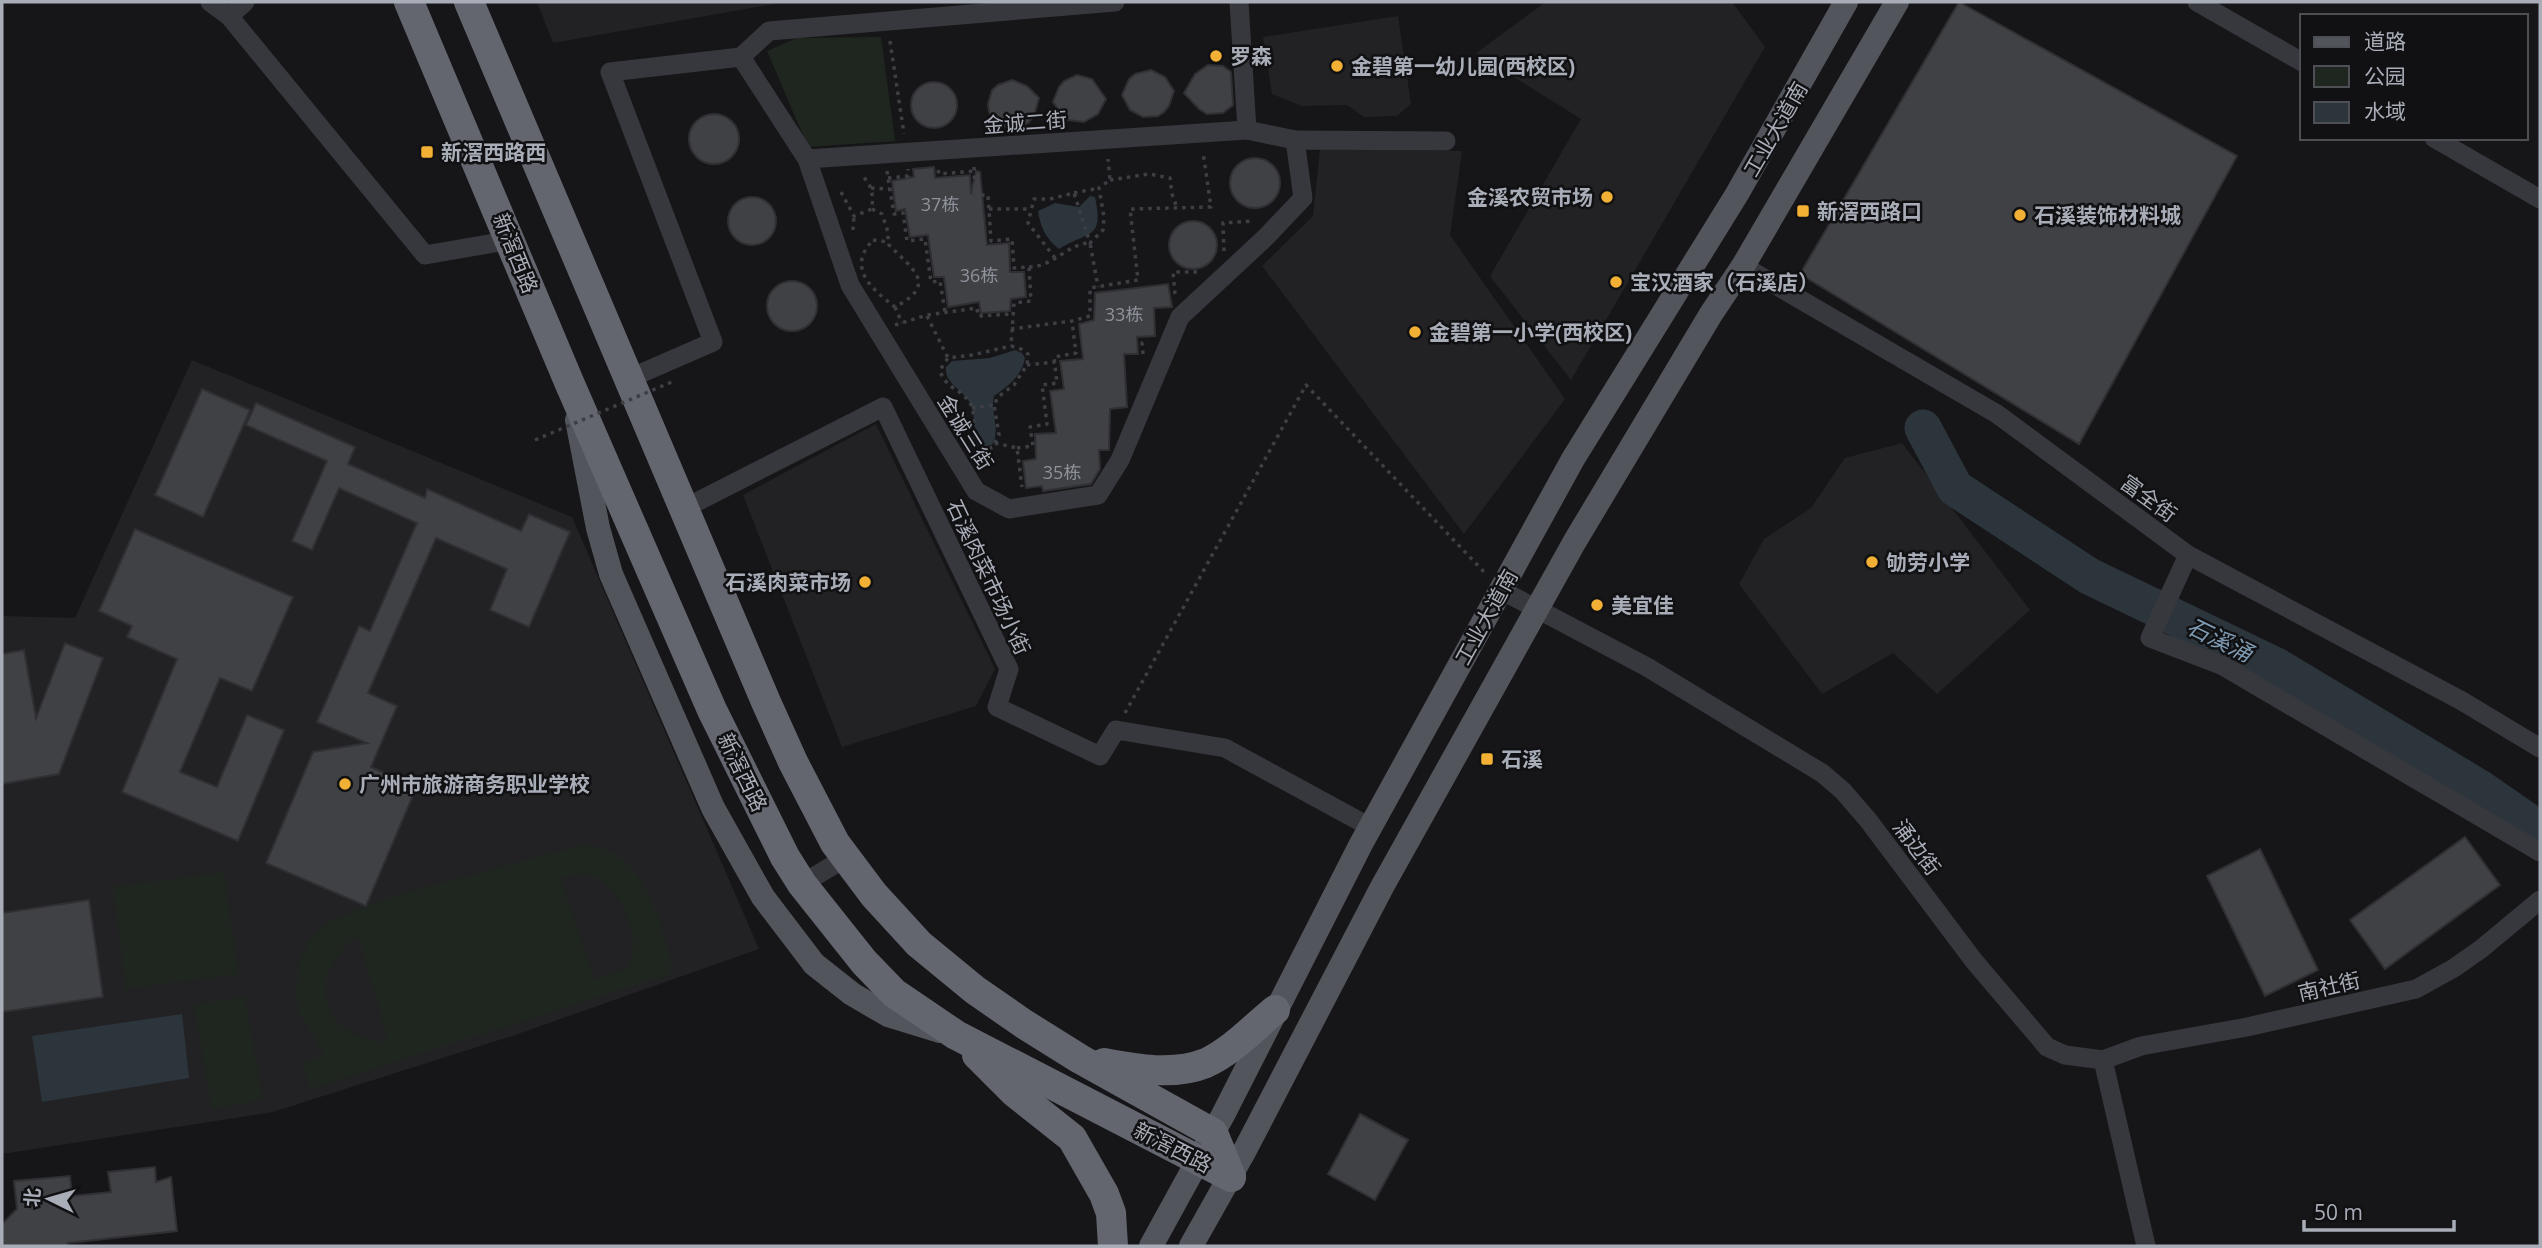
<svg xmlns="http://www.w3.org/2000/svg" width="2542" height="1248" font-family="'Open Sans','Noto Sans SC',sans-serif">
<rect width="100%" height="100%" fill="#161618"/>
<g fill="#222225">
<path d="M 537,2 L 786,2 L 553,43 Z"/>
<path d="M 1546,2 L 1732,2 L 1765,47 L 1571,380 L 1490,276 L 1581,119 L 1476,53 Z"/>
<path d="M 1398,16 L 1411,104 L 1397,116 L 1364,117 L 1347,105 L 1302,106 L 1272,94 L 1263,37 Z"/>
<path d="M 1320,149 L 1462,151 L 1450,235 L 1565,399 L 1464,534 L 1262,266 L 1313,216 Z"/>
<path d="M 192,360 L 572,517 L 759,949 L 515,1035 L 273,1112 L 2,1154 L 2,616 L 75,618 Z"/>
<path d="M 876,424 L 995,669 L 976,706 L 842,747 L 743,495 Z"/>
<path d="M 1902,443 L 2030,610 L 1937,694 L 1893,653 L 1822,694 L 1739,584 L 1764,539 L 1811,508 L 1845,458 Z"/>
</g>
<g fill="#1e261f" fill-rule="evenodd">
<path d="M 881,37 L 895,141 L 808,147 L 767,51 L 797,38 Z"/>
<path d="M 582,845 C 589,846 597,846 604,849 C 637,859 656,906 664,936 C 668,950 673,960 671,974 L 310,1089 L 303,1063 L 324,1054 L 298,1011 L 296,993 L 298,967 L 308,943 L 323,924 L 390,897 ZM 582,873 C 621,883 645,934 627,969 L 594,979 L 560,879 ZM 358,936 L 388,1040 L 388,1041 C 339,1045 305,995 339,955 C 345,947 350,940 358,936 Z"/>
<path d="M 224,872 L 238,974 L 126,989 L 113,887 Z"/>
<path d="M 245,996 L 263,1100 L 212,1109 L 194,1005 Z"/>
</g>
<g fill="#2c353c">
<path d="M 1090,196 L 1095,197 C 1104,241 1089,230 1059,249 C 1046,239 1040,226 1038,211 L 1055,203 L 1079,207 Z"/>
<path d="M 1015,350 L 1022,353 L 1025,358 C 1022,376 1008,386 994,396 C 990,413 1001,430 992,445 L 982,447 L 976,442 C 974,431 975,418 972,408 C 967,390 944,386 946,367 L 952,361 L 990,358 Z"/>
<path d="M 182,1014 L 189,1078 L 42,1102 L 32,1036 Z"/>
</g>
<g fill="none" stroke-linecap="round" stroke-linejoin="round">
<path stroke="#2c353c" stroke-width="37" d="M 1923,428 L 1955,488 L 2089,576 L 2278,667 L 2478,787 L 2540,830"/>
</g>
<g fill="#404145" stroke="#303034" stroke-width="2">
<path d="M 1959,2 L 2237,156 L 2079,444 L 1800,274 Z"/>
<path d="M 1208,65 L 1223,66 L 1231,72 L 1233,105 L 1223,113 L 1207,114 L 1199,109 L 1184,93 L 1195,74 Z"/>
<path d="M 1151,70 L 1165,77 L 1174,91 L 1169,106 L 1164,112 L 1158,116 L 1143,117 L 1130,110 L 1122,95 L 1129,79 L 1135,74 Z"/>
<path d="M 1077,75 L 1092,79 L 1106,99 L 1098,114 L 1084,122 L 1068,120 L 1062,115 L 1053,102 L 1059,87 L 1064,81 Z"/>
<path d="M 1012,80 L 1027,86 L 1039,98 L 1034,116 L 1028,123 L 1013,129 L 997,125 L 989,112 L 988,104 L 992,90 L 998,85 Z"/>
<circle cx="934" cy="105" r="23"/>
<circle cx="714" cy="139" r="25"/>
<circle cx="1255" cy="183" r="25"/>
<path d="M 934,167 L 935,178 L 970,175 L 971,194 L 976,171 L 980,172 L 987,245 L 1009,243 L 1010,272 L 1024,272 L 1026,297 L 1011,299 L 1010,311 L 981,313 L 979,302 L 948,307 L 944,277 L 934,277 L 928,235 L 910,237 L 905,209 L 896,211 L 892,181 L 914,177 L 913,169 Z"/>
<circle cx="752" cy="221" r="24"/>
<circle cx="1193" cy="245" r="24"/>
<circle cx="792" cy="306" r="25"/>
<path d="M 1168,284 L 1172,307 L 1154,308 L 1155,336 L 1137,337 L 1138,354 L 1124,354 L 1127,407 L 1110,409 L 1109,450 L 1099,450 L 1100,469 L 1091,484 L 1043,491 L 1042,486 L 1026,488 L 1023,461 L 1036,459 L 1035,434 L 1056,433 L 1050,391 L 1064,389 L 1060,361 L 1083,359 L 1079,324 L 1094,320 L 1095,293 Z"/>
<path d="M 202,389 L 250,410 L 203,517 L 155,495 Z"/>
<path d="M 256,403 L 355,447 L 348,464 L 425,498 L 427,489 L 521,531 L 529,514 L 570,532 L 529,627 L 490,610 L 507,569 L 436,538 L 368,693 L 397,706 L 371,767 L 405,782 L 414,793 L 366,906 L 266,863 L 313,752 L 367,743 L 317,722 L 359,626 L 370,631 L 417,523 L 339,488 L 312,550 L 292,541 L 327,461 L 246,425 Z"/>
<path d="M 135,529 L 293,597 L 252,691 L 220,678 L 180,772 L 217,787 L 247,715 L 284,730 L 238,841 L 122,792 L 177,659 L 127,637 L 132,626 L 99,611 Z"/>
<path d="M 65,643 L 103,658 L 59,774 L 2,784 L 2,654 L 24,650 L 36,718 Z"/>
<path d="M 2465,837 L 2500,885 L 2385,969 L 2350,920 Z"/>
<path d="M 2260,849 L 2318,970 L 2265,996 L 2207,876 Z"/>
<path d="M 89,900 L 103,997 L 2,1012 L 2,913 Z"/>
<path d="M 1360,1114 L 1408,1140 L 1375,1200 L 1328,1174 Z"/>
<path d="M 155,1167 L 156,1182 L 171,1177 L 177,1231 L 68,1243 L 68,1246 L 2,1246 L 2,1224 L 17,1209 L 14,1181 L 70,1176 L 72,1196 L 111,1192 L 108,1172 Z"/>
</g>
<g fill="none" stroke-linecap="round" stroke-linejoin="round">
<g stroke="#3d3f44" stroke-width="3.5" stroke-dasharray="3.5 5" stroke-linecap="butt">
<path d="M 890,41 L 904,134"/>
<path d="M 974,167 L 975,195 L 988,195 L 991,241 L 1012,239 L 1014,268 L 1029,267 L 1031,301 L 1014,303 L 1011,346"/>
<path d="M 938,170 L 939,174 L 974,171"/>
<path d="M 887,171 L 894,214 L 903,213 L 907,241 L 925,239 L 931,282 L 940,281 L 945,312"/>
<path d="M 888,178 L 908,176 L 908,169"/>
<path d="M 1110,180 L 1149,174 L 1170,178 L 1172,194 L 1177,208"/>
<path d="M 871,188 L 890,189"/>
<path d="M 841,192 L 854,216 L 872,209 C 873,196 873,185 862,176"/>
<path d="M 1074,193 L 1099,188"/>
<path d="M 872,209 L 882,214 L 888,232 L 888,241"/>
<path d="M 989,209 L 1031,209"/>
<path d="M 853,230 L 854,216"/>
<path d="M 873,240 L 888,242 L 889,245 C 912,269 939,284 895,307 C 872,289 846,268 873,240 Z"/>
<path d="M 1224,251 L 1223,223 L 1254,221"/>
<path d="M 1055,258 L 1028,223 L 1034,199 L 1050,199 L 1074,193 L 1090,243 L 1103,230 L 1104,217 L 1099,188 L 1110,180 L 1108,159"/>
<path d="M 1029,267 C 1053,267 1069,243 1090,243 L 1098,287"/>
<path d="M 1175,294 L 1173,272 L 1200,272"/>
<path d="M 895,307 L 902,323"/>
<path d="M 927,316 L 948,358"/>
<path d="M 895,325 L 927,315 L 977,308 L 978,316 L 1014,314"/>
<path d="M 1011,329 L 1072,321 L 1090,316 L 1090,288 L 1138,280 L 1130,209 L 1211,207 L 1203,152"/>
<path d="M 1011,346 L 1021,349 L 1028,354 L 1027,365 L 1014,385 L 998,397 L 994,405 L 999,435 L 993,447 L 983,451 L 973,442 C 973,432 975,417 972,407 C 965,389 945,390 940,370 L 948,358 L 972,355 Z"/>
<path d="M 1143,354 L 1142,343 L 1148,342"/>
<path d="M 1027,365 L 1055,362"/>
<path d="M 972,408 L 994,405"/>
<path d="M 995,443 L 1017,448 L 1022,487"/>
<path d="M 1017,448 L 1033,446 L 1030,427 L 1047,424 L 1042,385 L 1057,383 L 1054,357 L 1076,353 L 1072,321"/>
<path d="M 1125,713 L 1306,385 L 1486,574"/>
</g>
<g stroke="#37383d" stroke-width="19">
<path d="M 210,2 L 229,16 L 425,255 L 511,240"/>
<path d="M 1239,2 L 1247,130 L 1295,140"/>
<path d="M 2197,2 L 2302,62"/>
<path d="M 229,16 L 245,2"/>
<path d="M 741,57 L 807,159 L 850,285 L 976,491 L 1009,509 L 1098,495 L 1120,460 L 1180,317 L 1265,238 L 1303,198 L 1295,140 L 1446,141"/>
<path d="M 741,57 L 769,31 L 1115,2"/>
<path d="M 2434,138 L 2540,199"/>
<path d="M 807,159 L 1247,130"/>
<path d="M 1743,266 L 1997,414 L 2188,555 L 2462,701 L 2540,748"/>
<path d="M 628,379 L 713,342 L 610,72 L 741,57"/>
<path d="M 683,509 L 883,407 L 1009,669 L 997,707 L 1100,756 L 1116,730 L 1225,748 L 1370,827"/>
<path d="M 2188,555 L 2150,638 L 2223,666 L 2540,852"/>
<path d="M 1501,590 L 1647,667 L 1822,773 L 1843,791 L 1868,820 L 1974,961 L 2047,1047 L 2065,1055 L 2103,1060"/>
<path d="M 802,884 L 845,858"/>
<path d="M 2103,1060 L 2141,1046 L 2247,1027 L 2416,989 L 2454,968 L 2481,949 L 2540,900"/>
<path d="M 2103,1060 L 2146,1246"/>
</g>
<g stroke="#53555c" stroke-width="24">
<path d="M 577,420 L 598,528 L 611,574 L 713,808 L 763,897 L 814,964 L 852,994 L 888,1015 L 940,1031"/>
<path d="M 1151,1246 L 1223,1115 L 1361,844 L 1573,459 L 1737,194 L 1846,2"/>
<path d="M 1191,1246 L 1245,1150 L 1382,887 L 1575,541 L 1711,314 L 1743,266 L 1897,2"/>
</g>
<g stroke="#63666e" stroke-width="30">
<path d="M 409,2 L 569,382 L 712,710 L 785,857 L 802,884 L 864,962 L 894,993 L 956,1035 L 1231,1177"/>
<path d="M 469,2 L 766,702 L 793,762 L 835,843 L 874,895 L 919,944 L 975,990 L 1024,1024 L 1080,1059 L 1213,1133 L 1231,1177"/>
<path d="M 977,1055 L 1014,1092 L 1072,1138 L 1104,1194 L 1111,1213 L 1113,1246"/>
<path d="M 1104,1063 C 1136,1069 1174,1076 1206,1063 C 1232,1051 1253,1028 1275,1010"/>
</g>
<path stroke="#3d3f44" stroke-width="3.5" stroke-dasharray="3.5 5" stroke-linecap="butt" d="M 535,440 L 674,381"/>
</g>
<g fill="#f2b134" stroke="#111113" stroke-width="2.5">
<circle cx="1216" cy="56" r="7"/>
<circle cx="1337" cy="66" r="7"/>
<rect x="420" y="145" width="14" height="14" rx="3.5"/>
<circle cx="1607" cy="197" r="7"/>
<rect x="1796" y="204" width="14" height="14" rx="3.5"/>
<circle cx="2020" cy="215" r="7"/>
<circle cx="1616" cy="282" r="7"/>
<circle cx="1415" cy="332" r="7"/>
<circle cx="1872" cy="562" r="7"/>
<circle cx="865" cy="582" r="7"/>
<circle cx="1597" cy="605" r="7"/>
<rect x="1480" y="752" width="14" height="14" rx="3.5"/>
<circle cx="345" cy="784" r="7"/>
</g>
<g text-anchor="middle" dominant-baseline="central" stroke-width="5" stroke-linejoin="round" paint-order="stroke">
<g font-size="18" fill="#8e929b">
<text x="940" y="204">37栋</text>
<text x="979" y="275">36栋</text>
<text x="1124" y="314">33栋</text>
<text x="1062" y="472">35栋</text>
</g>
<g font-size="21" font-weight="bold" fill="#a8adb8" stroke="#111113" text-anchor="start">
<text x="1230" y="56">罗森</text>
<text x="1351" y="66">金碧第一幼儿园(西校区)</text>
<text x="441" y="152">新滘西路西</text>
<text x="1593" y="197" text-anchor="end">金溪农贸市场</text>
<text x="1817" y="211">新滘西路口</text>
<text x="2034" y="215">石溪装饰材料城</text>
<text x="1630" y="282">宝汉酒家（石溪店）</text>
<text x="1429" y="332">金碧第一小学(西校区)</text>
<text x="1886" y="562">劬劳小学</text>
<text x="851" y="582" text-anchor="end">石溪肉菜市场</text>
<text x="1611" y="605">美宜佳</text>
<text x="1501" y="759">石溪</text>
<text x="359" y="784">广州市旅游商务职业学校</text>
</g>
<g font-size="21" fill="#a8adb8" stroke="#111113">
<text transform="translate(1025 122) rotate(-4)">金诚二街</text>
<text transform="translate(1775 129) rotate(-60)">工业大道南</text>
<text transform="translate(516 253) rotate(68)">新滘西路</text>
<text transform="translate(966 432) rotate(58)">金诚三街</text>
<text transform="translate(2149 498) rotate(36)">富全街</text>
<text transform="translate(989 577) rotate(65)">石溪肉菜市场小街</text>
<text transform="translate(1486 617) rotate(-61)">工业大道南</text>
<text transform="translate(743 772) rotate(64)">新滘西路</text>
<text transform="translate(1917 847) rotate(53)">涌边街</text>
<text transform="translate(2329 986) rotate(-13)">南社街</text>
<text transform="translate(1173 1147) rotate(27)">新滘西路</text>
</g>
<g font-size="23" font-style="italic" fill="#7f9bb3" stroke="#111113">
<text transform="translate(2220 639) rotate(26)">石溪涌</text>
</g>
</g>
<rect width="2542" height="1248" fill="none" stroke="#a8adb8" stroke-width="7"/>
<rect x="2300" y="14" width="228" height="126" fill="#111113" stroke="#4d4f55" stroke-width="2"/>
<rect x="2314" y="37" width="35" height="10" fill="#53555c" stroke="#4d4f55" stroke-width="2"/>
<text x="2364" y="49" font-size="21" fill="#a8adb8">道路</text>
<rect x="2314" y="66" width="35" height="21" fill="#1e261f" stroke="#4d4f55" stroke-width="2"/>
<text x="2364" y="84" font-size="21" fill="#a8adb8">公园</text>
<rect x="2314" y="102" width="35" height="21" fill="#2c353c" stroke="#4d4f55" stroke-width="2"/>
<text x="2364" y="119" font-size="21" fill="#a8adb8">水域</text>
<g transform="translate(49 1199) rotate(275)" stroke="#111113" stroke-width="5" paint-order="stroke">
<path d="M0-5L12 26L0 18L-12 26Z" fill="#a8adb8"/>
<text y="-10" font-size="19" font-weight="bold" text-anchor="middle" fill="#a8adb8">北</text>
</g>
<path d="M2304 1220v10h150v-10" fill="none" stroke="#a8adb8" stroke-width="3.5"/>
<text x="2314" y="1220" font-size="21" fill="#a8adb8" stroke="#111113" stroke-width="5" paint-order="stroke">50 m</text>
</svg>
